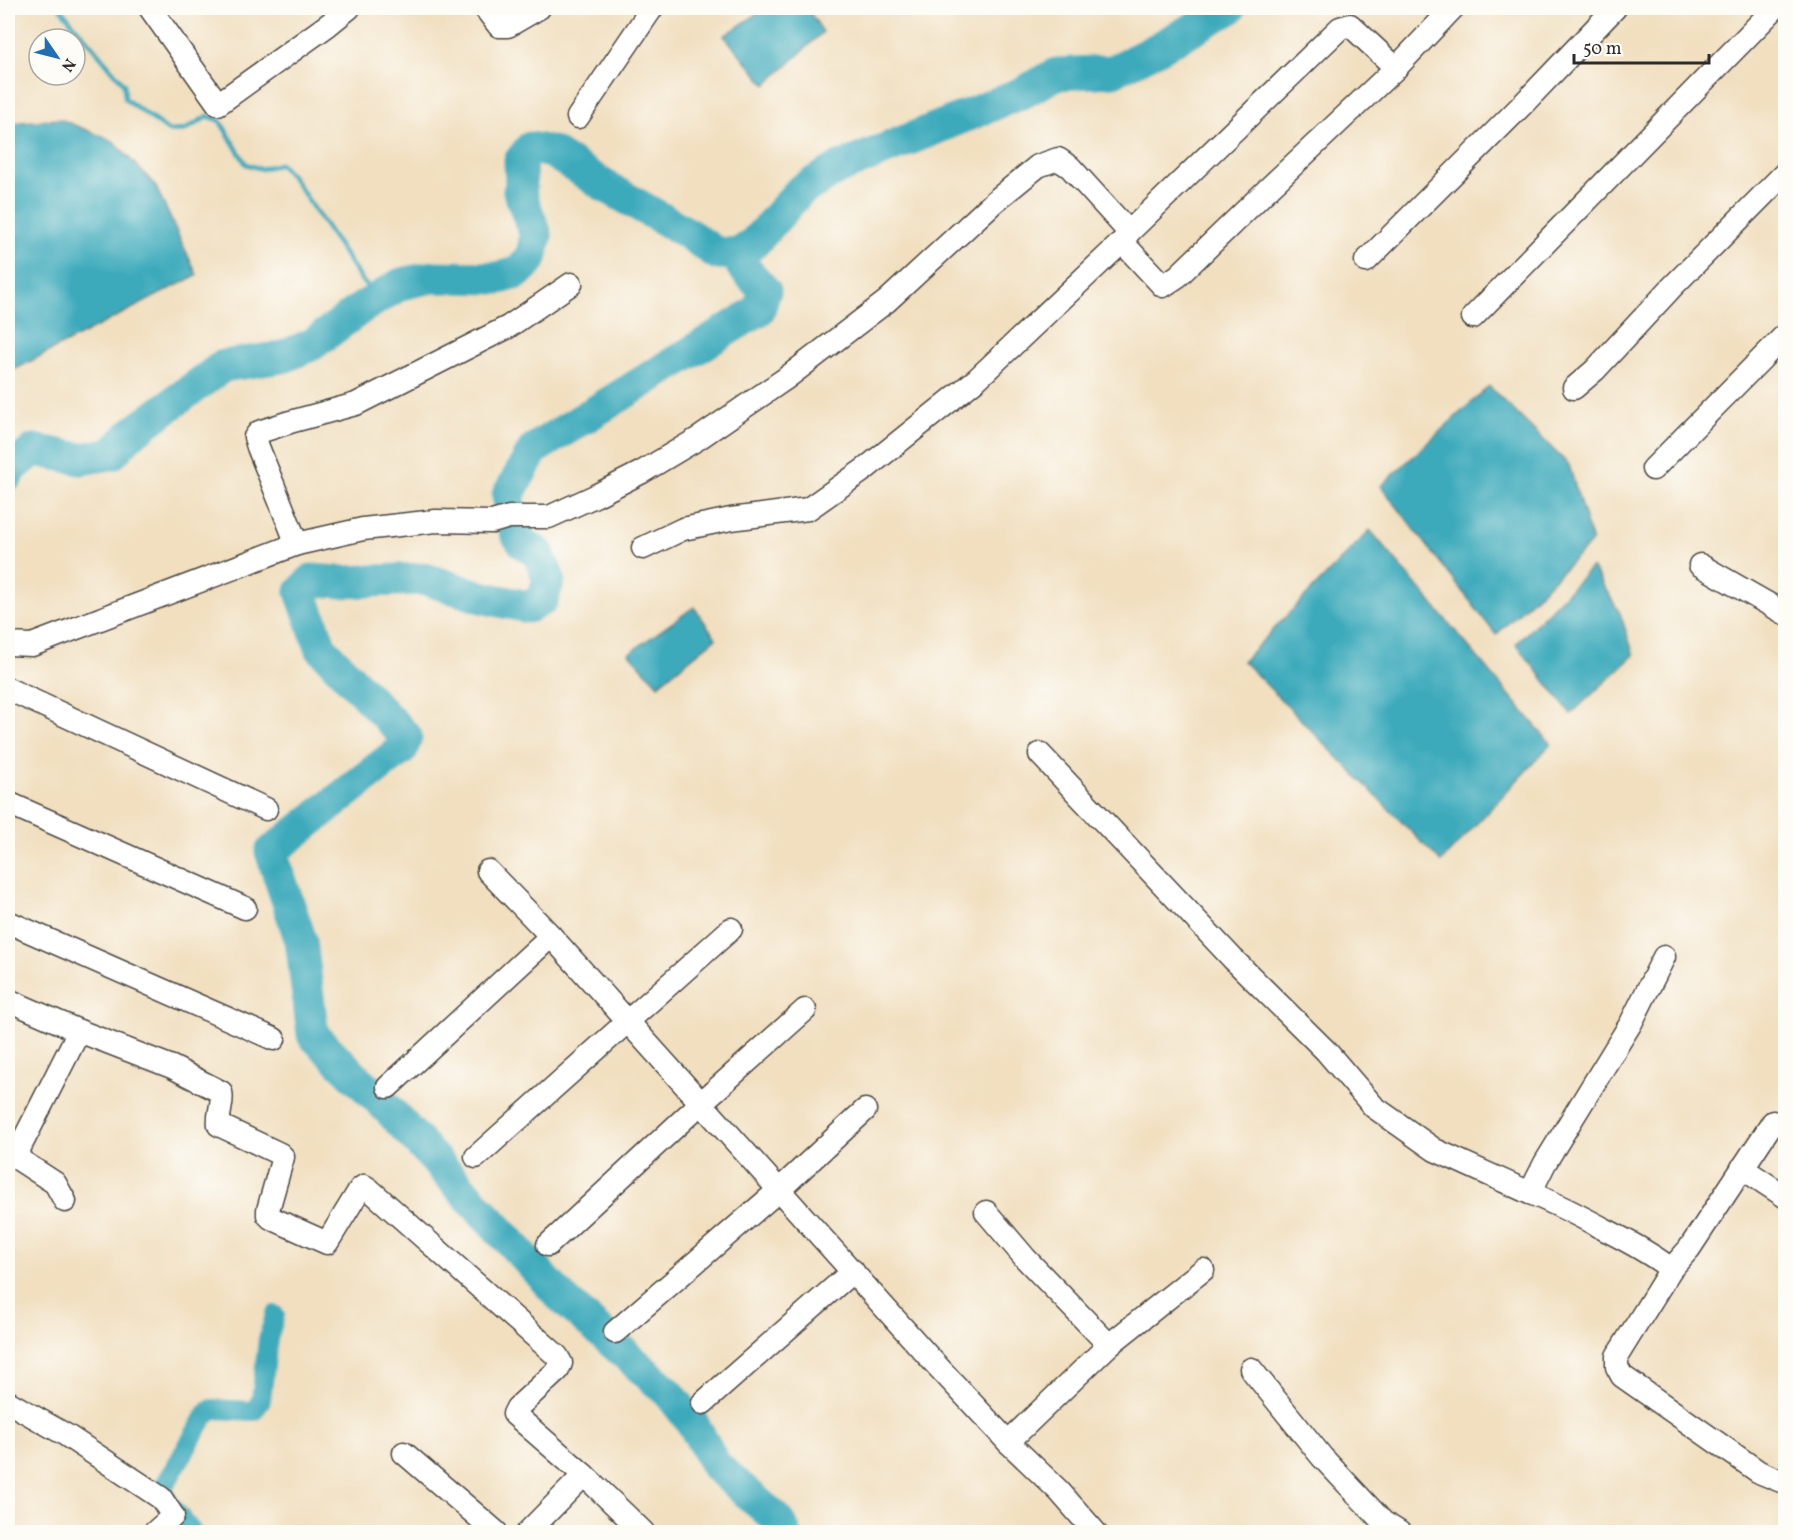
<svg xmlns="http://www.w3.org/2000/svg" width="1793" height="1540" font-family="Vollkorn,serif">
<rect width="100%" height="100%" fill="#fdfcf7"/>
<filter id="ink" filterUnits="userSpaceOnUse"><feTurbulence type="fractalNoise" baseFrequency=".0167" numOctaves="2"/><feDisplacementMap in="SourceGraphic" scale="12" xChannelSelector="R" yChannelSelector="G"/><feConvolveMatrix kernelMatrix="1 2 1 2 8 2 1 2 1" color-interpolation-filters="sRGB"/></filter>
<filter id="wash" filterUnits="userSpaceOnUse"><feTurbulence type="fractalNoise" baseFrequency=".008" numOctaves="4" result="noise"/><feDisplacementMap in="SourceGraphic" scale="24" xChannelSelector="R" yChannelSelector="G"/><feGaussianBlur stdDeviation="1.35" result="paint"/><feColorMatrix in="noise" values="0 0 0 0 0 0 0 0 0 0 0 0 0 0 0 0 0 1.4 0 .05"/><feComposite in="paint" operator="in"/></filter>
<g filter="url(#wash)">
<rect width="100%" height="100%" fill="#f1dfc0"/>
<g fill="#3daabc" stroke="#346a74" stroke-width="1.5">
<path d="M 766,8 L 807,8 L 823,32 L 766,85 L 724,36 Z"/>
<path d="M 60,119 L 113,141 L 155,185 L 197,275 L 8,373 L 8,123 Z"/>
<path d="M 1489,386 L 1569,465 L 1592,542 L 1496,635 L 1381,486 Z"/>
<path d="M 1370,530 L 1551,744 L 1441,862 L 1243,661 Z"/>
<path d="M 1592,567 L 1620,613 L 1634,655 L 1571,714 L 1516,644 Z"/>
<path d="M 694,607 L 716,638 L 658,685 L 629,653 Z"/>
</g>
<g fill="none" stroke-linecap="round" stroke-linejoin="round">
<path stroke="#3daabc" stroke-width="5" d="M 60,8 L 124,84 L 125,99 L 169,131 L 185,130 L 208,116 L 220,121 L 246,164 L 261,169 L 280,164 L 294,179 L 363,282 L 380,297"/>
<path stroke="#3daabc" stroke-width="20" d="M 192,1532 L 168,1502 L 162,1490 L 206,1414 L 212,1409 L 254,1411 L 261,1400 L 268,1339 L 275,1315"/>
<g stroke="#3daabc" stroke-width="33">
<path d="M 739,254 L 742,266 L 765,291 L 759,310 L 534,449 L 508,495 L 515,531 L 523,543 L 538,553 L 549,579 L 542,600 L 528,607 L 481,597 L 425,579 L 342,582 L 312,580 L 301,592 L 321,648 L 406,737 L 402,749 L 271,852 L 301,941 L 313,1035 L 390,1111 L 561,1297 L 669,1393 L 693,1424 L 716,1466 L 778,1520 L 785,1532"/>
<path d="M 8,475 L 13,467 L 34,450 L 81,459 L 112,454 L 131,434 L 223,366 L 283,357 L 313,344 L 360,309 L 401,284 L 433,277 L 499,278 L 517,273 L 531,259 L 536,235 L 519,191 L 521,188 L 520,161 L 530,148 L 552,152 L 605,186 L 687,233 L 716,253 L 739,254 L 754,243 L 800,191 L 837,169 L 1024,92 L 1056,74 L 1113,71 L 1153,51 L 1230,8"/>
</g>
</g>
</g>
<g filter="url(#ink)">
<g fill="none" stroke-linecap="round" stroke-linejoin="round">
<defs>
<g id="minor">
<path d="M 150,8 L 218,104 L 328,25 L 349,8"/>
<path d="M 485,8 L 499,26 L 508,26 L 539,8"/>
<path d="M 578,117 L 652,8"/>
<path d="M 1122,242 L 1163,286 L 1178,276 L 1269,188 L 1396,68 L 1453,8"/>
<path d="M 1366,261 L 1525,102 L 1615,8"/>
<path d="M 1473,317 L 1775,8"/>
<path d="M 1574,388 L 1595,370 L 1673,286 L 1786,172"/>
<path d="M 1653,469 L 1786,334"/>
<path d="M 297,544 L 363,529 L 436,521 L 492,522 L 509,517 L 549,517 L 595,496 L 642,472 L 699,438 L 785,379 L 887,301 L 994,202 L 1038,166 L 1058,159 L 1070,167 L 1129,232"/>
<path d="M 643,548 L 683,529 L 731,519 L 808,509 L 865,469 L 977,379 L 1122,242 L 1129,232 L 1340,28 L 1350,25 L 1396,68"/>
<path d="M 1700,565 L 1786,614"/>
<path d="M 8,644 L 32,645 L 297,544 L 258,447 L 255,437 L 259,432 L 290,422 L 356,404 L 508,327 L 571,284"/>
<path d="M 8,689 L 266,809"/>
<path d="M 1040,754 L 1233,959 L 1326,1051 L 1374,1107 L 1435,1150 L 1530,1193"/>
<path d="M 8,803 L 245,908"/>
<path d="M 488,871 L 551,936"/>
<path d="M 8,922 L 274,1039"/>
<path d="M 1664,957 L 1631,1023 L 1545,1163 L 1530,1193 C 1555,1203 1578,1215 1602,1228 C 1626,1240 1649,1252 1671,1269 L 1617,1356 L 1617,1367 L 1622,1376 L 1759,1472 L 1786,1483"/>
<path d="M 8,1000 L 79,1031 L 172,1067 L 221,1092 C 224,1103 217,1114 219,1125 L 280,1154 L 283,1157 L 268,1210 L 268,1215 L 271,1218 L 327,1243 L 360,1189 L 364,1186 L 369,1189 L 557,1356 L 561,1363 L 558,1370 L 517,1408 L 514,1414 L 584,1475 L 643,1532"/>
<path d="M 388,1087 L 551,936 L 929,1357 L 1008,1442"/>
<path d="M 476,1157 L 731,929"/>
<path d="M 1742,1168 L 1786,1197"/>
<path d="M 65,1201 L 55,1183 L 15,1157 L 79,1031"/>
<path d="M 986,1212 L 1026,1259 L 1109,1345"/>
<path d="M 548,1245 L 701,1103 L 805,1010"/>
<path d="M 1671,1269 L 1689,1249 L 1773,1122"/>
<path d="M 615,1332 L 779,1190 L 865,1110"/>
<path d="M 1251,1369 L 1322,1457 L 1383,1522 L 1399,1532"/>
<path d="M 8,1402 L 66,1435 L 161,1498 L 173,1516 L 155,1532"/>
<path d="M 703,1403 L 853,1271"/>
<path d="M 404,1453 L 496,1532"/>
<path d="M 528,1532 L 584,1475"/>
<path d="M 1095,1532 L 1059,1491 L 1008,1442 L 1109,1345 L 1203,1270"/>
</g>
</defs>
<use href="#minor" stroke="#494641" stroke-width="25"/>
<use href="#minor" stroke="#fff" stroke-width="22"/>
</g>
</g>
<rect width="1793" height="1540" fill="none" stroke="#fdfcf7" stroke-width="30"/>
<g transform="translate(57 57) rotate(125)"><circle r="28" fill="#fdfcf7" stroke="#a9a8a5" stroke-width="1.5"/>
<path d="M0-4.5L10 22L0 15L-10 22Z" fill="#1f6fb2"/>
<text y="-9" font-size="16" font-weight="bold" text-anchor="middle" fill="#2b2b2b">N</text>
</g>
<path d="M1574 54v9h135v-9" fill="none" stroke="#2b2b2b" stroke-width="3"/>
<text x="1583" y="54" font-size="18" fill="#2b2b2b" stroke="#fdfcf7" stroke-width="4.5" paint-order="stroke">50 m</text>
</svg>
